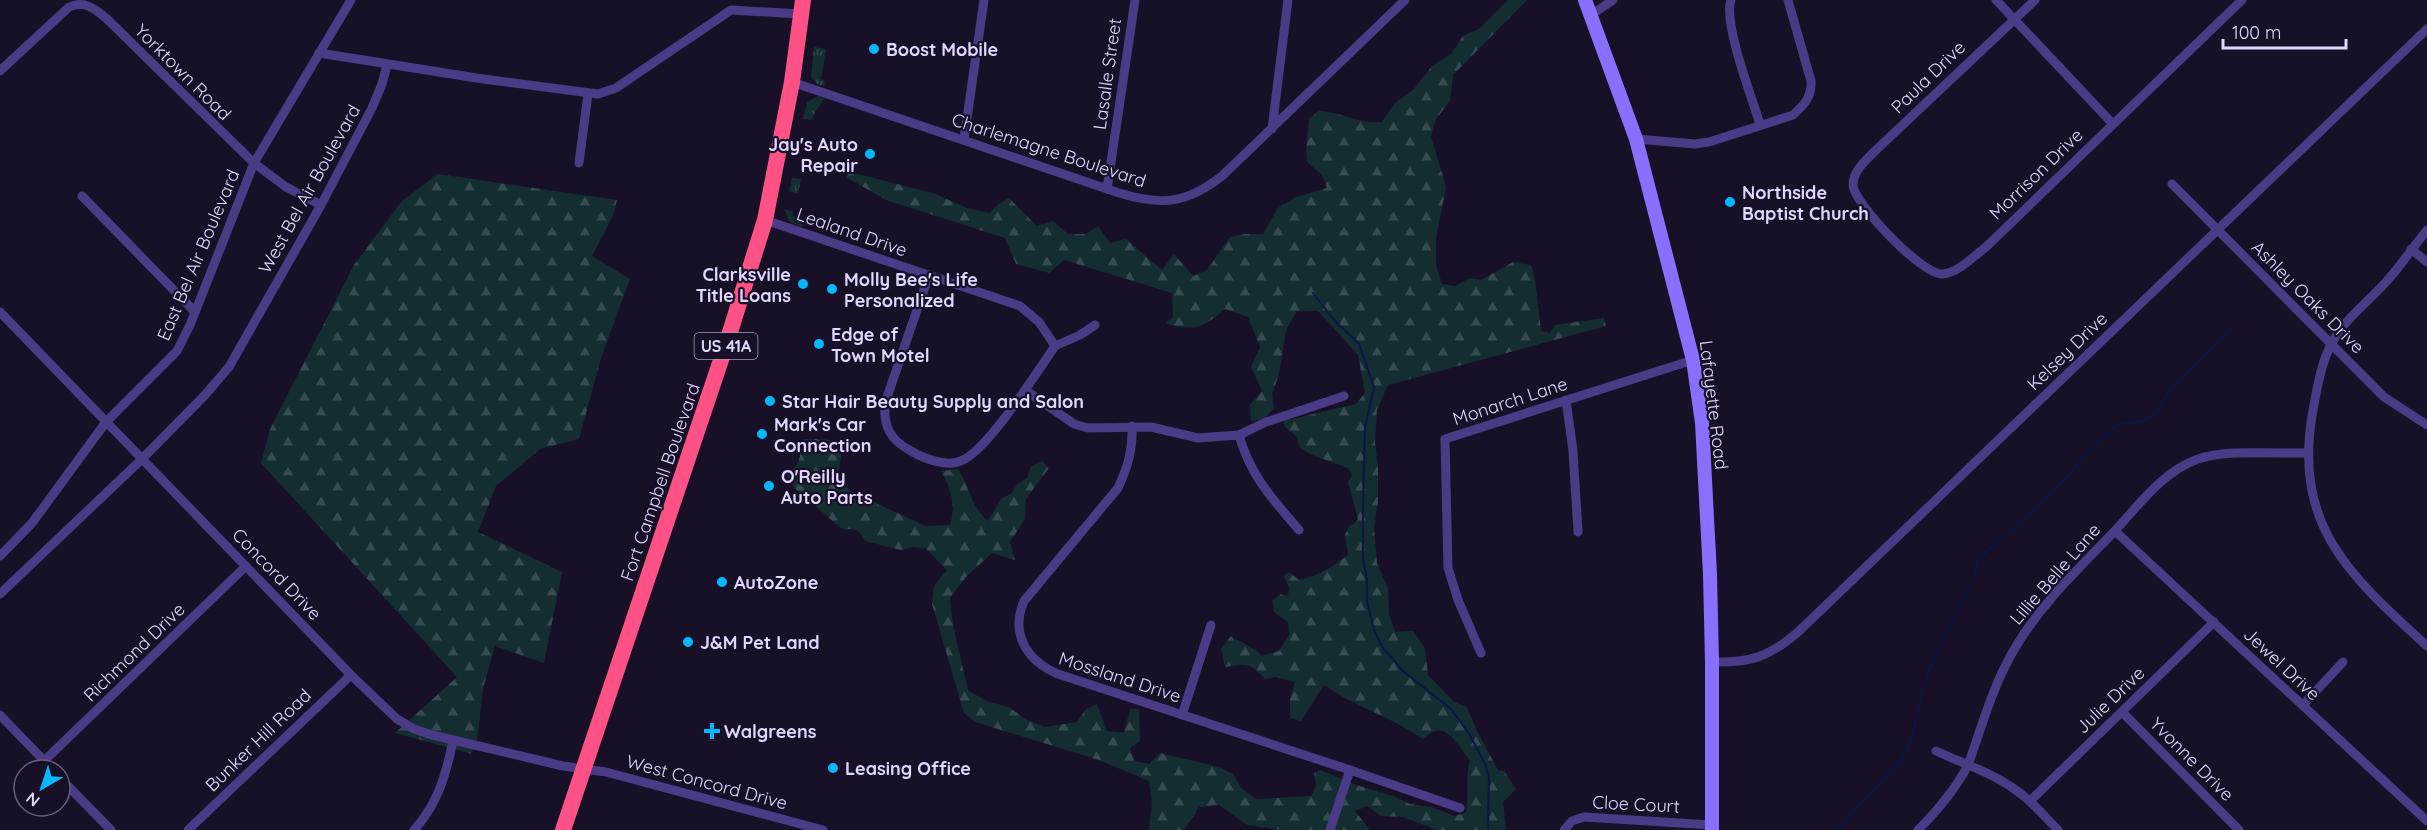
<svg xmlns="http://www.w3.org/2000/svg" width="2427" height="830" font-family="Quicksand,sans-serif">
<defs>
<pattern id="grass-tufts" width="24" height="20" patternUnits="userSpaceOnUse" patternTransform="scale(1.5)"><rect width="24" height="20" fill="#132d31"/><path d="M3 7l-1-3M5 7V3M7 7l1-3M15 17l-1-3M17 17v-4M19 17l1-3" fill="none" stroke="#354b50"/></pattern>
<pattern id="forest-firs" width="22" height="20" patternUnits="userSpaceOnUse" patternTransform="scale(1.5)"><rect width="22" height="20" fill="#132d31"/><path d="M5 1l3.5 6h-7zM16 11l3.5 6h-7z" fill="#354b50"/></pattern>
</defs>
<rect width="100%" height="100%" fill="#181027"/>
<g fill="url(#grass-tufts)">
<path d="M 814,47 L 826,49 L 821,79 L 825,82 L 824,86 L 817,84 L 811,77 Z"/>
<path d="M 818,96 L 825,98 L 815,112 L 812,120 L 803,119 L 807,102 Z"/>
<path d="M 792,178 L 801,179 L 798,194 L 789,191 Z"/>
<path d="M 784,209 L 793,211 L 793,216 L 801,220 L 803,225 L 801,227 L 789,221 Z"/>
</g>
<g fill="url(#forest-firs)">
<path d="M 1508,0 L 1527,0 L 1453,75 L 1450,101 L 1436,119 L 1431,136 L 1446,187 L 1436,239 L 1436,265 L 1442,284 L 1455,286 L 1470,278 L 1481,280 L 1513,262 L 1531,265 L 1535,278 L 1541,331 L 1550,333 L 1555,325 L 1604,318 L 1606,326 L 1388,385 L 1377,410 L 1375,442 L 1378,468 L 1378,502 L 1374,528 L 1377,563 L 1388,588 L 1389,614 L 1395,632 L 1413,631 L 1425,648 L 1428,675 L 1454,702 L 1467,707 L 1477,731 L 1498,770 L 1504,771 L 1516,789 L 1503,802 L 1506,830 L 1437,830 L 1403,817 L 1381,816 L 1367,806 L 1355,811 L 1370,830 L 1283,830 L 1247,825 L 1219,805 L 1199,807 L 1184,830 L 1149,830 L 1152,805 L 1149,781 L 1099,760 L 975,722 L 964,713 L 932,604 L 934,586 L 947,570 L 926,549 L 913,547 L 901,550 L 865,541 C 860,531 856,527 845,530 C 837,526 835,523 829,518 C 811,501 801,500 787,476 L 798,464 L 804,439 L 824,439 L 836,442 L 841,455 L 838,479 L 853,493 L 926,526 L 950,525 C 956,504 951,489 941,471 L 958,469 C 969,486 971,507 988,521 L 1001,499 L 1012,493 L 1017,484 L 1027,478 L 1031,466 L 1042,461 L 1049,468 L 1026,499 L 1025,519 L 1010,542 L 1015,560 L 992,553 L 966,577 L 950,598 L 953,625 L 968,690 L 986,701 L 1009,707 L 1025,719 L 1045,727 L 1077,722 L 1086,709 L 1097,704 L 1107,731 L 1124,733 L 1130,709 L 1139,709 L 1140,741 L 1130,748 L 1134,761 L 1149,764 L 1160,753 L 1219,767 L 1233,774 L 1241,788 L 1256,799 L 1311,796 L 1316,786 L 1314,773 L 1320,770 L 1356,785 L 1396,797 L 1410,804 L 1431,807 L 1455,816 L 1466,812 C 1469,794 1465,778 1470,760 C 1456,745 1446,716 1423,739 C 1392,717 1355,707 1324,685 L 1301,721 L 1290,718 L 1290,698 L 1295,682 L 1276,677 L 1265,679 C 1250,662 1246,664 1225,667 L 1221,649 L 1231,636 C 1241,643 1254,647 1262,656 L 1279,651 L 1289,635 L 1288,622 L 1274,612 L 1272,601 L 1281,594 L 1288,596 L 1289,588 L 1284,576 L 1289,572 L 1299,580 C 1319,576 1332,567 1348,555 L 1345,535 L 1349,526 L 1354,524 L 1358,519 L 1348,482 L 1352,475 L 1348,468 L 1312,455 L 1300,448 L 1296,436 L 1285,427 L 1283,421 L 1356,404 L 1365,393 L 1358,355 L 1318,311 L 1297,311 L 1286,330 L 1279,374 L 1272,394 L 1274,408 L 1264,419 L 1251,421 L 1250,405 L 1262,391 L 1251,367 L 1260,347 L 1248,317 L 1225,309 C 1205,327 1192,333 1166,323 L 1173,317 L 1172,293 L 1064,260 L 1049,273 L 1016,264 L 1005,238 L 886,200 L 846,177 L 850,172 L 933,193 L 967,208 L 990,213 L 997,205 L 1009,198 L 1037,226 L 1053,221 L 1068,234 L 1086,234 L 1098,226 L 1110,243 L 1126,239 L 1162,270 L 1174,254 L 1193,276 L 1207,270 L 1230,237 L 1245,234 L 1263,234 L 1278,208 L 1296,197 L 1327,188 L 1322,175 L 1307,162 L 1306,150 L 1309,119 L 1319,111 C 1343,112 1356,124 1382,122 L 1395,103 L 1413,90 L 1432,66 L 1451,54 L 1463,36 L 1480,28 Z"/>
<path d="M 438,174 L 617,200 L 613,216 L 592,256 L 630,279 L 601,358 L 579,439 L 540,449 L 496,486 L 478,532 L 562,572 L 544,663 L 495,646 L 483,688 L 478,735 L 472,754 L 395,733 L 457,677 L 261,463 L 270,429 L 354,265 L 402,201 Z"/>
</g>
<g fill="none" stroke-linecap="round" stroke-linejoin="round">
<g stroke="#0b1645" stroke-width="2">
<path d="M 1313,293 L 1334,320 L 1359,344 L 1374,387 L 1365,427 L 1363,505 L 1363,559 L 1367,580 L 1367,602 L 1374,630 L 1382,647 L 1403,671 L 1451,709 L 1470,735 L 1485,764 L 1489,777 L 1488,830"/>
<path d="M 1836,830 L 1901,761 L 1912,737 L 1922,692 L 1934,657 L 1973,579 L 1978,561 L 1993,545 L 2007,535 L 2068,476 L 2083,458 L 2118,424 L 2142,422 L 2155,415 L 2171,388 L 2233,328"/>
</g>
<g stroke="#4b3b86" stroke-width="9">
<path d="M 1731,0 C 1723,23 1752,98 1760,124"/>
<path d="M 1996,0 L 2112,123"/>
<path d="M 2035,0 L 1875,151 C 1866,160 1853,171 1853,185 C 1854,204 1923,276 1943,274 C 1959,272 1974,256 1986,247 L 2242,0"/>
<path d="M 1591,15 L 1613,0"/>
<path d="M 319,53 L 483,79 L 598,94 L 616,88 L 731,10 L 801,14"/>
<path d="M 0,71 L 69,7 C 85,0 95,9 107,19 L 254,163 L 286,187 L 321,205"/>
<path d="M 792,82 L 1119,193 C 1162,206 1186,204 1222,176 L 1405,0"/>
<path d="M 1272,129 L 1288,0"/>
<path d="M 964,139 L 984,0"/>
<path d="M 1636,139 L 1695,144 L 1709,142 L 1793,115 C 1804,105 1812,97 1811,81 L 1788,0"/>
<path d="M 579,163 L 588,94"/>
<path d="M 2172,184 L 2384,397 L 2427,425"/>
<path d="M 1107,189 L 1135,0"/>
<path d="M 82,196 L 195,312"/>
<path d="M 765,220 L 1020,306 L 1039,322 L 1055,346"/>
<path d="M 2427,230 C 2413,247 2400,267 2385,283 C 2370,300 2350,315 2338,333 C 2322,355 2318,384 2313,410 C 2292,525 2349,575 2427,646"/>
<path d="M 2411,249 L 2427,262"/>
<path d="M 929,275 L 885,403 C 883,426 890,440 911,451 C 925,459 948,468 963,460 C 989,448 1037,372 1055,346"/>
<path d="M 0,312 L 351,675 L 397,719 L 414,729 L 432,735 L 563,766 L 606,772 L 823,830"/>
<path d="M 1055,346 L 1080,335 L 1095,325"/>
<path d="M 1025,390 L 1074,424 L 1088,428 L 1151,427 L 1198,438 L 1239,435 L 1266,422 L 1344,396"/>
<path d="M 1566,400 L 1573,451 L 1578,532"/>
<path d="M 1132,426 C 1133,450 1128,466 1118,488 L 1024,601 C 1010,634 1027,661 1058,674 L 1350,770 L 1460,808"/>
<path d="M 1239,435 C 1251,477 1271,497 1299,530"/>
<path d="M 2115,531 L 2427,821"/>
<path d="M 0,556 L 32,523 L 106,422 L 177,351 L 190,325 L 254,163 L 351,0"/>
<path d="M 0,594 L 142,459 L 205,395 L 229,367 L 321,205 L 372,108 L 382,84 L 387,65"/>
<path d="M 1481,653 L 1458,600 L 1448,568 L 1445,439 L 1693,360"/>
<path d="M 1712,662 C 1751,663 1768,657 1797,633 L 2427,29"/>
<path d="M 2303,705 L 2343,662"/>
<path d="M 2122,712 L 2239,830"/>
<path d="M 0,715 L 53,770"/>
<path d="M 1182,715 L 1211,625"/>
<path d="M 1936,751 C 1964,764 1993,773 2017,791 C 2032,801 2045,817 2058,830"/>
<path d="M 44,761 L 246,566"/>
<path d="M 60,778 L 111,830"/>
<path d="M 2030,801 L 2214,622"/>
<path d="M 188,830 L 351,675"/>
<path d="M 414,830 C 438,804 446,774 453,741"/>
<path d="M 1330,830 L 1350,770"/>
<path d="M 1564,830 L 1572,821 L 1584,817 L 1712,825"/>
<path d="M 1918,830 C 1938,810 1955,790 1968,765 C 1981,729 1992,689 2011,655 C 2037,608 2076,571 2113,533 C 2137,507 2163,471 2198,459 C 2226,449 2277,454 2307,453"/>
</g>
<path stroke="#8b6efe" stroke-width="14" d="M 1585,0 L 1636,139 L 1693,360 L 1702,423 L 1710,574 L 1712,662 L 1712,830"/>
<path stroke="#fe5286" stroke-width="16" d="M 563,830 L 726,345 L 765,220 L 792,82 L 803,0"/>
</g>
<g fill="#04b8fd" stroke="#181027" stroke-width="2">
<circle cx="874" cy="49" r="6"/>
<circle cx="870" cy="154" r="6"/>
<circle cx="1730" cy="202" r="6"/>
<circle cx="803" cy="284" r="6"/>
<circle cx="832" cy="289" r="6"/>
<circle cx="819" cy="344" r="6"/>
<circle cx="770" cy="401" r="6"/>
<circle cx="762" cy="434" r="6"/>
<circle cx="769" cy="486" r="6"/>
<circle cx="722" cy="582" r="6"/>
<circle cx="688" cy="642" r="6"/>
<path d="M709 722h6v6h6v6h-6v6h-6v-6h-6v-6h6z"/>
<circle cx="833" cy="768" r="6"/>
</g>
<g text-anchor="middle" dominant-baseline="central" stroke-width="4.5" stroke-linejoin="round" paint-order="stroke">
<rect fill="#181027" stroke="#a59bbe" stroke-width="1.5" x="694.5" y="333" width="63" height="26" rx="4.5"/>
<g font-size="16" font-weight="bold" fill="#e2d6ff">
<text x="726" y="346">US 41A</text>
</g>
<g font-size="18" font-weight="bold" fill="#e2d6ff" stroke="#181027" text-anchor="start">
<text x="886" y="49">Boost Mobile</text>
<text x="858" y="144" text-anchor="end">Jay's Auto<tspan x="858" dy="21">Repair</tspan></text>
<text x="1742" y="192">Northside<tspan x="1742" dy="21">Baptist Church</tspan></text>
<text x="791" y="274" text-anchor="end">Clarksville<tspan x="791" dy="21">Title Loans</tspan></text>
<text x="844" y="279">Molly Bee's Life<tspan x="844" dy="21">Personalized</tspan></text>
<text x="831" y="334">Edge of<tspan x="831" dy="21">Town Motel</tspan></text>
<text x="782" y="401">Star Hair Beauty Supply and Salon</text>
<text x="774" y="424">Mark's Car<tspan x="774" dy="21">Connection</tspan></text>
<text x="781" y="476">O'Reilly<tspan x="781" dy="21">Auto Parts</tspan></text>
<text x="734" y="582">AutoZone</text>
<text x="700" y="642">J&amp;M Pet Land</text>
<text x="724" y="731">Walgreens</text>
<text x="845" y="768">Leasing Office</text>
</g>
<g font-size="18" fill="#e2d6ff" stroke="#181027">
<text transform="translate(183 72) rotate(45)">Yorktown Road</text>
<text transform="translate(1107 74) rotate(-82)">Lasalle Street</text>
<text transform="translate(1928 77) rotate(-44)">Paula Drive</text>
<text transform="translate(1049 150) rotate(18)">Charlemagne Boulevard</text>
<text transform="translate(2036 174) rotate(-44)">Morrison Drive</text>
<text transform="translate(309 189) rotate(-61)">West Bel Air Boulevard</text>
<text transform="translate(852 232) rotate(19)">Lealand Drive</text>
<text transform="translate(198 255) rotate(-67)">East Bel Air Boulevard</text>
<text transform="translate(2308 297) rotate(45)">Ashley Oaks Drive</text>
<text transform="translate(2067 351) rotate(-44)">Kelsey Drive</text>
<text transform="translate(1510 401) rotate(-18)">Monarch Lane</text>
<text transform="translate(1714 405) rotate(83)">Lafayette Road</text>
<text transform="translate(660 482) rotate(-71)">Fort Campbell Boulevard</text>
<text transform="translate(277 574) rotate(46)">Concord Drive</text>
<text transform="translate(2055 574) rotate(-49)">Lillie Belle Lane</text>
<text transform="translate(134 652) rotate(-44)">Richmond Drive</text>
<text transform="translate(2282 664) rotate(43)">Jewel Drive</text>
<text transform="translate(1120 677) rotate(18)">Mossland Drive</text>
<text transform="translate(2110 700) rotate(-44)">Julie Drive</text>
<text transform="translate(258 740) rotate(-44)">Bunker Hill Road</text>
<text transform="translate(2192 759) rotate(45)">Yvonne Drive</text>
<text transform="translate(707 782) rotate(15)">West Concord Drive</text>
<text transform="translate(1636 804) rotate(3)">Cloe Court</text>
</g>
</g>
<g transform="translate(42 788) rotate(219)"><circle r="28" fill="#181027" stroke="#695f7d" stroke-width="1.5"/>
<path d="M0-4.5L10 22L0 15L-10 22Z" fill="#04b8fd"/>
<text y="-9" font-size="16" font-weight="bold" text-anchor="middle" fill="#e2d6ff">N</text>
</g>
<path d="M2223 39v9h123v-9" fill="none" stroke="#e2d6ff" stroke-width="3"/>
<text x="2232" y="39" font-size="18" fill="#e2d6ff" stroke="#181027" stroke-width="4.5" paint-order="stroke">100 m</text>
</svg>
